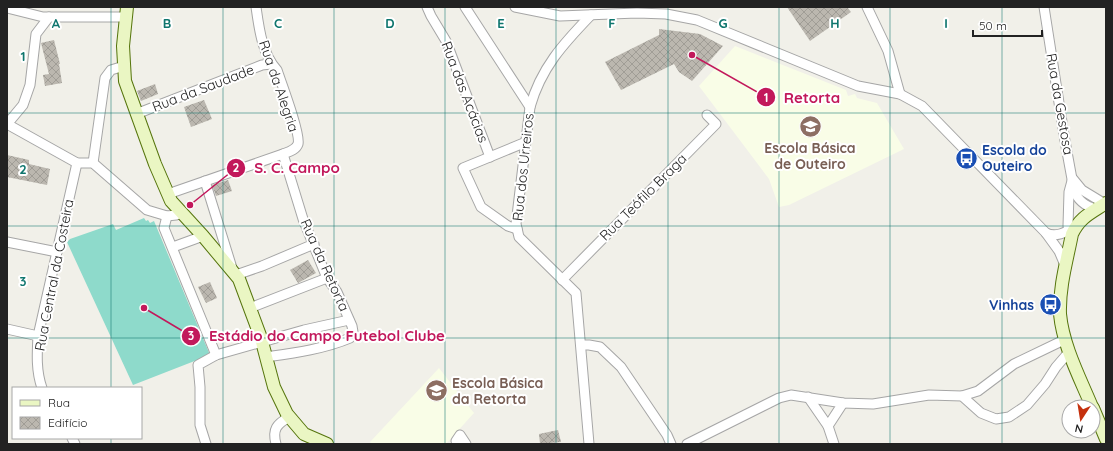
<svg xmlns="http://www.w3.org/2000/svg" width="1113" height="451" font-family="Quicksand,sans-serif">
<defs>
<pattern id="building-cross-hatch" width="8" height="8" patternUnits="userSpaceOnUse"><rect width="8" height="8" fill="#bbb7af"/><path d="M0 0l8 8M0 8l8-8" fill="none" stroke="#a09d96"/></pattern>
</defs>
<rect width="100%" height="100%" fill="#f1f0e9"/>
<g fill="#f9fde7">
<path d="M 735,46 L 846,90 L 848,96 L 855,94 L 857,98 L 877,103 L 904,149 L 789,205 L 779,207 L 769,179 L 699,86 Z"/>
<path d="M 439,368 L 474,413 L 446,444 L 372,444 L 370,442 Z"/>
</g>
<path fill="#8edacb" d="M 144,218 L 146,221 L 148,220 L 150,223 L 154,221 L 210,355 L 133,385 L 67,242 L 70,239 L 113,224 L 116,230 Z"/>
<g fill="url(#building-cross-hatch)">
<path d="M 787,7 L 847,7 L 851,12 L 810,41 Z"/>
<path d="M 659,29 L 700,34 L 723,46 L 692,81 L 679,72 L 674,64 L 621,90 L 605,62 L 659,35 Z"/>
<path d="M 54,40 L 60,64 L 59,64 L 62,83 L 45,86 L 43,75 L 49,74 L 41,43 Z"/>
<path d="M 155,84 L 158,94 L 141,101 L 137,91 Z"/>
<path d="M 204,100 L 212,119 L 191,127 L 184,107 Z"/>
<path d="M 7,155 L 29,160 L 29,164 L 50,169 L 47,185 L 7,177 Z"/>
<path d="M 228,180 L 232,191 L 216,196 L 212,185 Z"/>
<path d="M 308,260 L 316,273 L 298,283 L 290,270 Z"/>
<path d="M 210,282 L 217,298 L 206,303 L 198,287 Z"/>
<path d="M 558,430 L 561,442 L 540,444 L 539,434 Z"/>
</g>
<g fill="none" stroke-linecap="round" stroke-linejoin="round">
<defs>
<g id="street">
<path d="M 427,7 L 431,16 L 446,41 L 490,157"/>
<path d="M 465,7 L 530,107"/>
<path d="M 515,7 L 560,16 L 637,13 L 666,14 L 697,20 L 858,86 L 900,94 L 922,106 L 1046,233 L 1059,251 L 1065,265"/>
<path d="M 867,7 L 888,51 L 900,94"/>
<path d="M 1044,7 L 1065,141 L 1074,190 C 1078,201 1085,206 1096,209"/>
<path d="M 7,8 L 43,17 L 126,17"/>
<path d="M 136,114 L 262,65 L 271,64"/>
<path d="M 8,123 L 23,105 L 30,85 L 36,34 L 49,17"/>
<path d="M 7,124 L 77,163 L 93,163 L 147,210 L 167,216 L 176,215 L 182,213"/>
<path d="M 93,163 L 105,78 L 111,70 L 124,66"/>
<path d="M 1073,179 L 1082,190 L 1105,204"/>
<path d="M 205,181 L 232,268"/>
<path d="M 1072,181 L 1069,192 L 1068,226 L 1072,234"/>
<path d="M 168,194 L 283,154 C 288,152 296,150 298,144 C 301,135 281,82 277,70 C 262,54 259,28 256,7"/>
<path d="M 167,216 L 164,228 L 216,355"/>
<path d="M 517,229 L 508,226 L 481,207 L 463,168 L 526,142"/>
<path d="M 1046,233 C 1056,238 1066,232 1075,227"/>
<path d="M 7,242 L 57,252"/>
<path d="M 173,247 L 203,236"/>
<path d="M 236,275 L 262,266 L 314,244"/>
<path d="M 562,280 L 716,124 L 707,115"/>
<path d="M 250,308 L 327,278"/>
<path d="M 7,329 L 38,336"/>
<path d="M 581,345 L 589,345 L 600,347 L 621,367 L 667,435 L 671,444"/>
<path d="M 266,357 C 294,353 324,349 350,338 L 353,332 L 352,326 L 337,292 L 327,278 L 303,219 L 283,154"/>
<path d="M 42,388 C 36,371 37,354 38,336 L 77,163"/>
<path d="M 962,396 L 978,391 L 1014,364 L 1066,339"/>
<path d="M 808,397 L 828,426"/>
<path d="M 72,438 L 75,444"/>
<path d="M 456,441 L 460,435 L 466,444"/>
<path d="M 206,444 L 200,425 L 200,387 L 198,365 L 216,355 L 304,330 L 349,320"/>
<path d="M 276,444 C 272,429 277,424 289,417"/>
<path d="M 589,444 L 576,293 L 519,237 L 516,224 L 530,107 C 541,68 563,44 591,15"/>
<path d="M 687,444 L 779,398 L 791,395 L 843,403 L 873,404 L 929,395 L 962,396 L 981,413 L 996,419 L 1009,417 L 1027,405 L 1045,384 L 1056,367 L 1069,352"/>
<path d="M 834,444 L 828,426 L 843,403"/>
</g>
<g id="secondary">
<path d="M 127,7 L 123,46 L 125,81 L 155,164 L 171,201 L 203,236 L 239,279 L 261,338 L 274,387 L 287,414 L 304,434 L 327,444"/>
<path d="M 1092,407 C 1080,378 1063,346 1060,314 C 1059,287 1067,260 1072,234 C 1080,217 1091,213 1106,203"/>
<path d="M 1093,408 L 1106,439"/>
</g>
</defs>
<use href="#street" stroke="#a6a6a6" stroke-width="11"/>
<use href="#secondary" stroke="#56750d" stroke-width="14"/>
<use href="#street" stroke="#fff" stroke-width="9"/>
<use href="#secondary" stroke="#eaf6c3" stroke-width="12"/>
</g>
<path fill="none" stroke="#0f766e" stroke-width="1" stroke-opacity="0.55" d="M 111,7 L 111,388M 223,7 L 223,444M 334,7 L 334,444M 445,7 L 445,444M 556,7 L 556,444M 668,7 L 668,444M 779,7 L 779,444M 890,7 L 890,444M 1002,7 L 1002,444M 7,113 L 1106,113M 7,226 L 1106,226M 7,338 L 1106,338M 111,438 L 111,444"/>
<defs>
<symbol id="school-disc" viewBox="-11 -11 22 22"><circle r="9.5" fill="#8d6e63" stroke="#fff"/><path d="M0-5L7-2L0 1L-7-2ZM-4 1L0 2.5L4 1V4Q0 6-4 4Z" fill="#fff"/></symbol>
<symbol id="bus-disc" viewBox="-11 -11 22 22"><circle r="9.5" fill="#1a4fb4" stroke="#fff"/><path d="M-5-6H5V4H4V6H2V4H-2V6H-4V4H-5ZM-3.5-4V0h7V-4ZM-3.5 1.2v1.5H-2V1.2ZM2 1.2v1.5H3.5V1.2Z" fill="#fff"/></symbol>
</defs>
<g fill-rule="evenodd">
<use href="#school-disc" x="798" y="114" width="25" height="25"/>
<use href="#bus-disc" x="954" y="146" width="25" height="25"/>
<use href="#bus-disc" x="1038" y="292" width="25" height="25"/>
<use href="#school-disc" x="424" y="378" width="25" height="25"/>
</g>
<g text-anchor="middle" dominant-baseline="central" stroke-width="4" stroke-linejoin="round" paint-order="stroke">
<g font-size="14" fill="#222" stroke="#fff">
<text transform="translate(279 86) rotate(71)">Rua da Alegria</text>
<text transform="translate(203 88) rotate(-21)">Rua da Saudade</text>
<text transform="translate(465 92) rotate(69)">Rua das Acácias</text>
<text transform="translate(1060 104) rotate(80)">Rua da Gestosa</text>
<text transform="translate(523 167) rotate(-84)">Rua dos Urreiros</text>
<text transform="translate(643 197) rotate(-45)">Rua Teófilo Braga</text>
<text transform="translate(325 265) rotate(66)">Rua da Retorta</text>
<text transform="translate(54 275) rotate(-79)">Rua Central da Costeira</text>
</g>
<g font-size="14" font-weight="bold" fill="#785e54" stroke="#fff">
<text x="810" y="148">Escola Básica<tspan x="810" dy="16">de Outeiro</tspan></text>
<text x="452" y="383" text-anchor="start">Escola Básica<tspan x="452" dy="16">da Retorta</tspan></text>
</g>
<g font-size="14" font-weight="bold" fill="#164399" stroke="#fff" text-anchor="start">
<text x="982" y="150">Escola do<tspan x="982" dy="16">Outeiro</tspan></text>
<text x="1034" y="305" text-anchor="end">Vinhas</text>
</g>
</g>
<g font-size="13" text-anchor="middle" font-weight="bold" fill="#0f766e" stroke="#fff" stroke-width="4" stroke-linejoin="round" paint-order="stroke">
<text x="56" y="28">A</text>
<text x="167" y="28">B</text>
<text x="278" y="28">C</text>
<text x="390" y="28">D</text>
<text x="501" y="28">E</text>
<text x="612" y="28">F</text>
<text x="723" y="28">G</text>
<text x="835" y="28">H</text>
<text x="946" y="28">I</text>
<text x="23" y="61">1</text>
<text x="23" y="174">2</text>
<text x="23" y="286">3</text>
</g>
<path fill="none" stroke="#c2185b" stroke-width="1.5" d="M692 55L766 97M190 205L236 168M144 308L191 336"/>
<g fill="#c2185b" stroke="#fff" stroke-width="1.5">
<circle cx="692" cy="55" r="4"/>
<circle cx="190" cy="205" r="4"/>
<circle cx="144" cy="308" r="4"/>
<circle cx="766" cy="97" r="10"/>
<circle cx="236" cy="168" r="10"/>
<circle cx="191" cy="336" r="10"/>
</g>
<g font-size="12" text-anchor="middle" font-weight="bold" fill="#fff">
<text x="766" y="102">1</text>
<text x="236" y="172">2</text>
<text x="191" y="340">3</text>
</g>
<g font-size="15" text-anchor="middle" font-weight="bold" fill="#c2185b" stroke="#fff" stroke-width="4" stroke-linejoin="round" paint-order="stroke">
<text x="812" y="103">Retorta</text>
<text x="297" y="173">S. C. Campo</text>
<text x="327" y="341">Estádio do Campo Futebol Clube</text>
</g>
<rect width="1113" height="451" fill="none" stroke="#222222" stroke-width="16"/>
<rect x="12" y="387" width="130" height="52" fill="#ffffff" stroke="#a7a7a7"/>
<rect x="20" y="400" width="20" height="6" fill="#eaf6c3" stroke="#a7a7a7"/>
<text x="48" y="407" font-size="12" fill="#222222">Rua</text>
<rect x="20" y="417" width="20" height="12" fill="url(#building-cross-hatch)" stroke="#a7a7a7"/>
<text x="48" y="427" font-size="12" fill="#222222">Edifício</text>
<g transform="translate(1081 419) rotate(192)"><circle r="19" fill="#ffffff" stroke="#a7a7a7"/>
<path d="M0-3L7 15L0 10L-7 15Z" fill="#c5310e"/>
<text y="-6" font-size="11" font-weight="bold" text-anchor="middle" fill="#222222">N</text>
</g>
<path d="M973 30v6h69v-6" fill="none" stroke="#222222" stroke-width="2"/>
<text x="979" y="30" font-size="12" fill="#222222" stroke="#ffffff" stroke-width="3" paint-order="stroke">50 m</text>
</svg>
